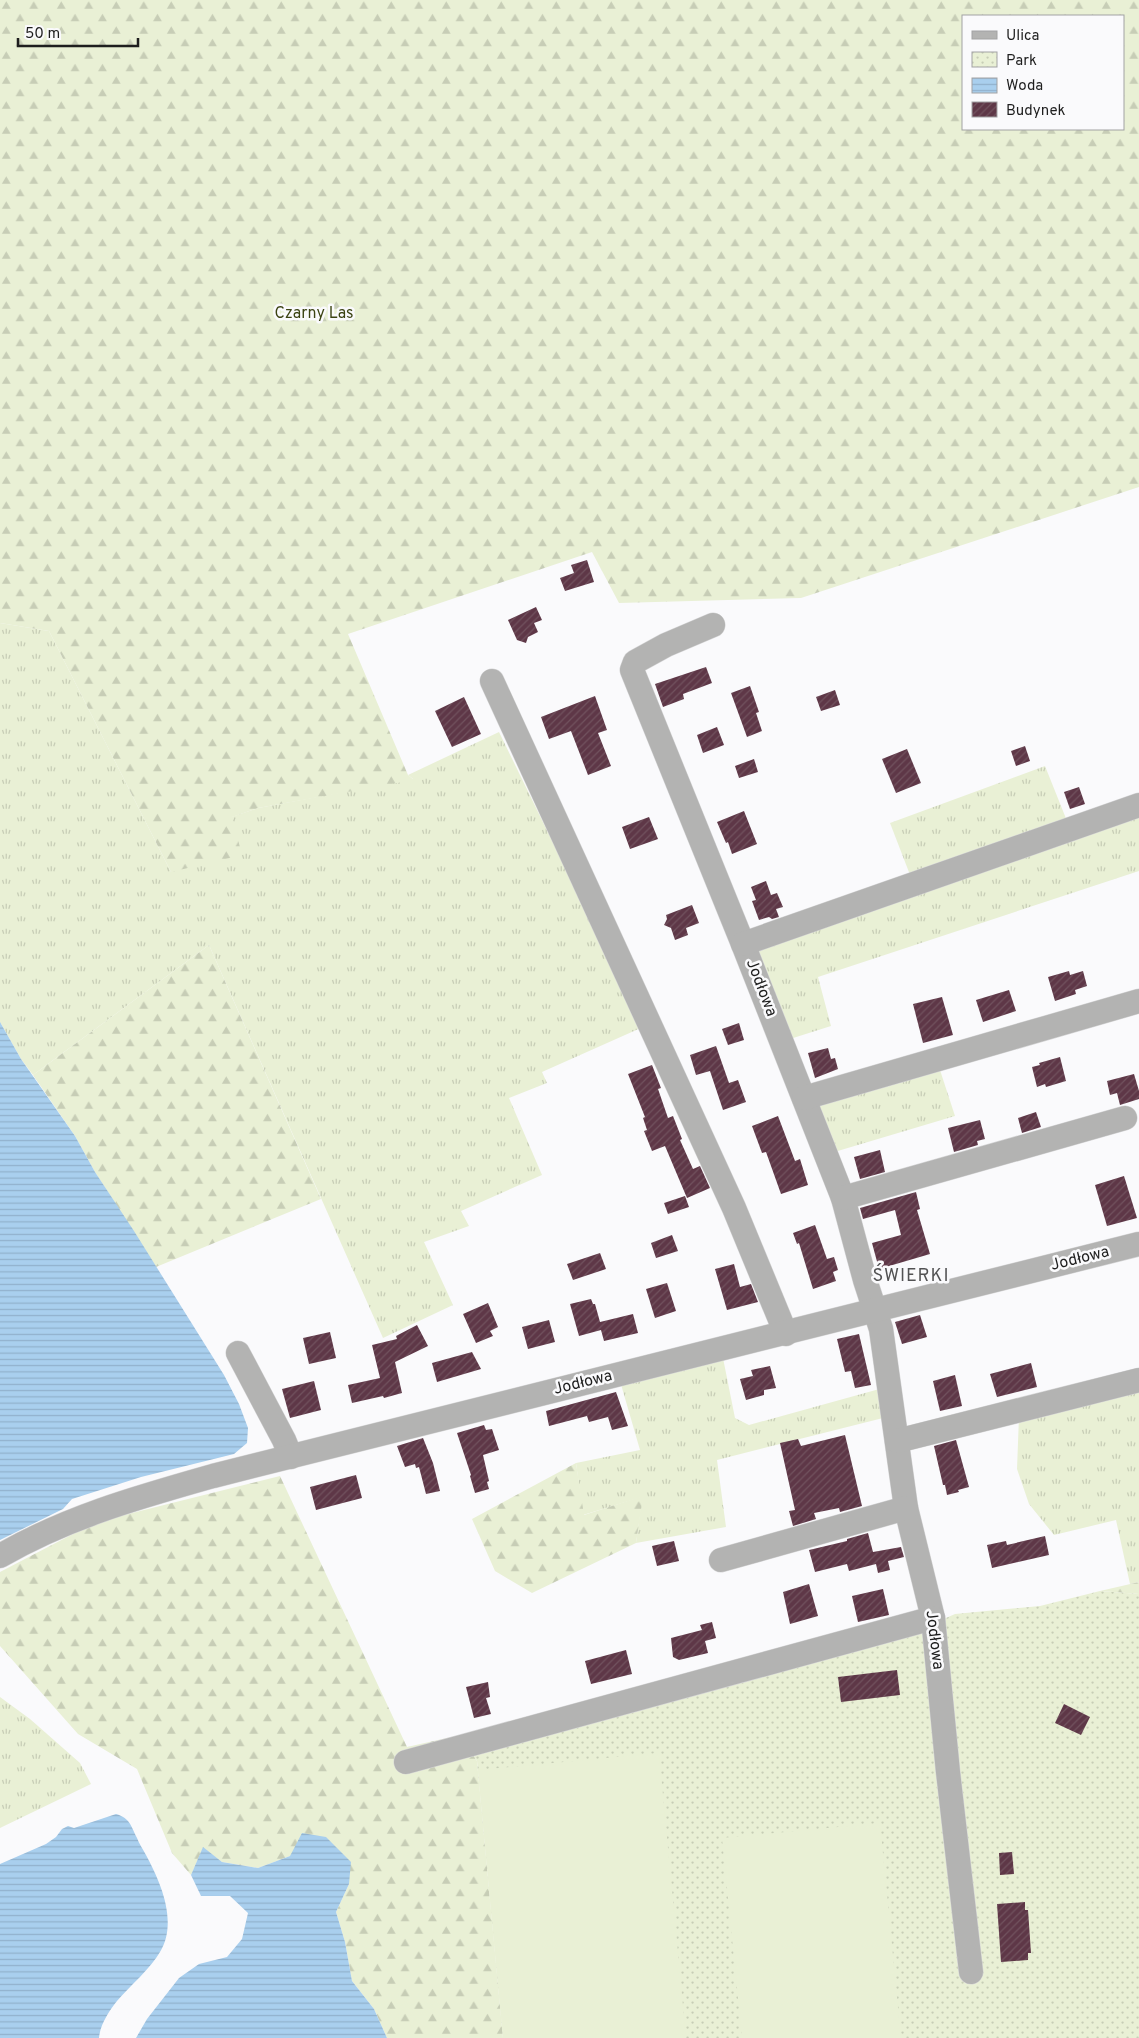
<svg xmlns="http://www.w3.org/2000/svg" width="1139" height="2038" font-family="Overpass,sans-serif">
<defs>
<pattern id="grass-tufts" width="24" height="20" patternUnits="userSpaceOnUse" patternTransform="scale(1.25)"><rect width="24" height="20" fill="#e9f0d5"/><path d="M3 7l-1-3M5 7V3M7 7l1-3M15 17l-1-3M17 17v-4M19 17l1-3" fill="none" stroke="#c7cdb6"/></pattern>
<pattern id="forest-firs" width="22" height="20" patternUnits="userSpaceOnUse" patternTransform="scale(1.25)"><rect width="22" height="20" fill="#e9f0d5"/><path d="M5 1l3.5 6h-7zM16 11l3.5 6h-7z" fill="#c7cdb6"/></pattern>
<pattern id="park-dots" width="8" height="8" patternUnits="userSpaceOnUse" patternTransform="scale(1.25)"><rect width="8" height="8" fill="#e9f0d5"/><path d="M2 2h.1M6 6h.1" fill="none" stroke="#c7cdb6" stroke-width="1.8" stroke-linecap="round"/></pattern>
<pattern id="water-rules" width="6" height="5" patternUnits="userSpaceOnUse" patternTransform="scale(1.25)"><rect width="6" height="5" fill="#a9cfee"/><path d="M0 2.5h6" fill="none" stroke="#91b1cc"/></pattern>
<pattern id="building-hatch" width="6" height="6" patternUnits="userSpaceOnUse" patternTransform="scale(1.25)"><rect width="6" height="6" fill="#5e3747"/><path d="M-1 1l2-2M0 6l6-6M5 7l2-2" fill="none" stroke="#71525e"/></pattern>
</defs>
<rect width="100%" height="100%" fill="#fafafc"/>
<g fill="url(#grass-tufts)">
<path d="M 0,623 L 49,631 L 171,872 L 231,817 L 258,808 L 413,779 L 408,775 L 499,732 L 643,1027 L 542,1072 L 547,1083 L 509,1098 L 542,1175 L 461,1211 L 469,1226 L 424,1242 L 453,1305 L 383,1338 L 209,945 L 33,1075 L 21,1059 L 0,1022 Z"/>
<path d="M 1045,766 L 1069,826 L 912,880 L 890,823 Z"/>
<path d="M 1139,814 L 1139,871 L 818,977 L 831,1026 L 790,1039 L 752,950 Z"/>
<path d="M 939,1067 L 955,1116 L 831,1153 L 811,1103 Z"/>
<path d="M 723,1358 L 735,1418 L 749,1425 L 883,1388 L 887,1417 L 717,1460 L 726,1527 L 636,1543 L 642,1497 L 583,1515 L 576,1463 L 640,1450 L 620,1381 Z"/>
<path d="M 1139,1386 L 1139,1582 L 1130,1584 L 1116,1520 L 1054,1535 L 1029,1504 L 1017,1469 L 1019,1416 Z"/>
<path d="M 0,1697 L 30,1719 L 80,1763 L 91,1784 L 0,1828 Z"/>
</g>
<g fill="url(#forest-firs)" fill-rule="evenodd">
<path d="M 0,0 L 1139,0 L 1139,487 L 801,598 L 619,603 L 592,552 L 348,634 L 408,775 L 414,780 L 258,808 L 232,817 L 242,855 L 171,872 L 49,631 L 0,623 ZM 963,16 L 1123,16 L 1123,129 L 963,129 Z"/>
<path d="M 209,945 L 321,1199 L 156,1267 L 95,1172 L 75,1136 L 33,1075 Z"/>
<path d="M 576,1463 L 584,1515 L 643,1496 L 636,1543 L 532,1593 L 495,1571 L 472,1519 Z"/>
<path d="M 280,1476 L 407,1747 L 460,1735 L 477,1761 L 503,2038 L 387,2038 L 374,2009 L 352,1981 L 345,1942 L 336,1912 L 349,1884 L 290,1856 L 258,1868 L 222,1862 L 203,1848 L 191,1875 L 172,1853 L 137,1769 L 78,1734 L 0,1646 L 0,1572 L 96,1522 Z"/>
<path d="M 1139,1582 L 1139,1594 L 1100,1591 Z"/>
</g>
<path fill="url(#park-dots)" d="M 1100,1591 L 1139,1594 L 1139,2038 L 503,2038 L 477,1761 L 470,1750 L 921,1629 L 955,1614 L 1040,1606 Z"/>
<g fill="#e9f0d5">
<path d="M 659,1753 L 686,2038 L 503,2038 L 478,1770 Z"/>
<path d="M 880,1823 L 901,2038 L 742,2038 L 722,1838 Z"/>
</g>
<g fill="url(#water-rules)">
<path d="M 0,1022 L 21,1059 L 75,1136 L 95,1172 L 134,1231 L 224,1375 L 239,1404 L 248,1428 L 247,1443 L 234,1454 L 141,1477 L 72,1499 L 63,1509 L 0,1540 Z"/>
<path d="M 116,1814 C 130,1818 131,1826 137,1838 C 139,1844 143,1849 146,1855 C 161,1883 178,1922 160,1952 C 151,1968 130,1986 117,2001 C 109,2011 100,2025 99,2038 L 0,2038 L 0,1864 L 46,1844 L 56,1837 L 62,1829 L 68,1826 L 74,1828 Z"/>
<path d="M 302,1833 L 326,1837 L 351,1862 L 349,1884 L 336,1912 L 345,1942 L 352,1981 L 374,2009 L 387,2038 L 136,2038 L 147,2019 L 179,1978 L 199,1964 L 227,1957 L 242,1939 L 248,1913 L 230,1896 L 201,1896 L 191,1875 L 203,1847 L 222,1862 L 258,1868 L 290,1856 Z"/>
</g>
<g fill="url(#building-hatch)">
<path d="M 587,560 L 594,582 L 565,591 L 560,578 L 574,573 L 571,565 Z"/>
<path d="M 536,607 L 542,620 L 534,623 L 538,632 L 528,637 L 526,643 L 517,640 L 508,620 Z"/>
<path d="M 706,667 L 712,683 L 683,694 L 684,699 L 663,707 L 655,684 Z"/>
<path d="M 750,686 L 759,712 L 756,713 L 762,731 L 747,737 L 731,693 Z"/>
<path d="M 835,690 L 840,705 L 821,711 L 816,697 Z"/>
<path d="M 595,696 L 607,730 L 598,733 L 611,766 L 588,775 L 571,731 L 549,739 L 541,717 Z"/>
<path d="M 464,697 L 481,734 L 452,747 L 435,711 Z"/>
<path d="M 717,727 L 724,745 L 703,753 L 697,735 Z"/>
<path d="M 1025,746 L 1030,761 L 1016,766 L 1011,751 Z"/>
<path d="M 907,749 L 921,783 L 896,793 L 882,759 Z"/>
<path d="M 754,759 L 758,772 L 739,778 L 735,766 Z"/>
<path d="M 1079,787 L 1085,804 L 1070,809 L 1064,792 Z"/>
<path d="M 744,811 L 757,844 L 732,854 L 728,842 L 726,843 L 717,822 Z"/>
<path d="M 649,817 L 658,839 L 630,849 L 622,827 Z"/>
<path d="M 766,881 L 771,895 L 777,893 L 783,907 L 776,909 L 779,917 L 772,919 L 769,917 L 759,920 L 752,901 L 756,900 L 751,887 Z"/>
<path d="M 692,905 L 699,923 L 686,928 L 688,935 L 675,940 L 671,928 L 664,925 L 667,919 L 666,915 Z"/>
<path d="M 1069,971 L 1070,975 L 1083,971 L 1087,986 L 1075,990 L 1076,994 L 1055,1001 L 1048,977 Z"/>
<path d="M 1009,990 L 1016,1011 L 983,1022 L 976,1000 Z"/>
<path d="M 942,997 L 953,1035 L 923,1043 L 913,1004 Z"/>
<path d="M 739,1023 L 744,1040 L 728,1045 L 722,1029 Z"/>
<path d="M 716,1046 L 729,1083 L 738,1080 L 746,1102 L 723,1110 L 710,1071 L 696,1075 L 690,1055 Z"/>
<path d="M 828,1048 L 831,1059 L 835,1058 L 838,1069 L 815,1078 L 808,1053 Z"/>
<path d="M 1060,1057 L 1066,1081 L 1046,1087 L 1045,1084 L 1037,1087 L 1032,1067 L 1040,1065 L 1039,1063 Z"/>
<path d="M 652,1065 L 661,1088 L 658,1089 L 668,1118 L 673,1116 L 682,1139 L 680,1140 L 693,1169 L 700,1166 L 710,1188 L 687,1198 L 665,1146 L 652,1151 L 644,1131 L 647,1130 L 643,1118 L 645,1117 L 628,1074 Z"/>
<path d="M 1134,1074 L 1139,1091 L 1139,1099 L 1120,1105 L 1117,1093 L 1110,1095 L 1107,1081 Z"/>
<path d="M 1036,1112 L 1041,1127 L 1022,1133 L 1018,1118 Z"/>
<path d="M 778,1116 L 795,1161 L 800,1159 L 808,1185 L 781,1194 L 766,1152 L 762,1153 L 752,1126 Z"/>
<path d="M 980,1120 L 985,1139 L 977,1141 L 978,1145 L 954,1152 L 948,1128 Z"/>
<path d="M 880,1150 L 885,1172 L 860,1179 L 854,1157 Z"/>
<path d="M 1124,1176 L 1137,1218 L 1107,1226 L 1095,1185 Z"/>
<path d="M 916,1192 L 920,1209 L 917,1210 L 930,1254 L 879,1269 L 872,1243 L 901,1235 L 895,1210 L 863,1219 L 860,1208 Z"/>
<path d="M 685,1196 L 689,1207 L 668,1214 L 664,1203 Z"/>
<path d="M 815,1225 L 827,1259 L 834,1257 L 838,1270 L 833,1272 L 836,1281 L 813,1289 L 799,1243 L 797,1244 L 793,1233 Z"/>
<path d="M 672,1235 L 678,1251 L 656,1258 L 651,1243 Z"/>
<path d="M 600,1253 L 606,1269 L 573,1280 L 567,1264 Z"/>
<path d="M 734,1264 L 740,1287 L 751,1284 L 758,1302 L 727,1310 L 715,1269 Z"/>
<path d="M 667,1283 L 676,1311 L 655,1318 L 646,1289 Z"/>
<path d="M 591,1299 L 593,1304 L 595,1304 L 600,1322 L 633,1314 L 638,1333 L 604,1341 L 601,1330 L 579,1336 L 570,1304 Z"/>
<path d="M 488,1303 L 498,1327 L 490,1331 L 493,1336 L 476,1343 L 463,1314 Z"/>
<path d="M 920,1315 L 927,1337 L 902,1344 L 895,1322 Z"/>
<path d="M 549,1320 L 555,1342 L 528,1349 L 522,1327 Z"/>
<path d="M 417,1325 L 428,1346 L 395,1362 L 402,1393 L 384,1398 L 383,1396 L 352,1403 L 348,1385 L 380,1378 L 372,1345 L 397,1339 L 396,1336 Z"/>
<path d="M 330,1332 L 336,1358 L 309,1364 L 303,1338 Z"/>
<path d="M 859,1334 L 871,1385 L 855,1388 L 851,1371 L 845,1372 L 837,1339 Z"/>
<path d="M 472,1352 L 481,1369 L 437,1382 L 432,1363 Z"/>
<path d="M 1031,1363 L 1037,1387 L 997,1397 L 990,1374 Z"/>
<path d="M 770,1366 L 776,1388 L 764,1390 L 764,1395 L 746,1400 L 740,1379 L 753,1376 L 751,1370 Z"/>
<path d="M 955,1375 L 962,1406 L 940,1411 L 933,1381 Z"/>
<path d="M 314,1381 L 321,1410 L 290,1418 L 282,1389 Z"/>
<path d="M 616,1392 L 628,1426 L 612,1430 L 608,1417 L 589,1422 L 587,1416 L 549,1426 L 546,1411 Z"/>
<path d="M 484,1425 L 486,1430 L 492,1429 L 499,1450 L 483,1455 L 489,1481 L 487,1482 L 489,1489 L 475,1493 L 470,1476 L 471,1475 L 457,1433 Z"/>
<path d="M 845,1435 L 862,1506 L 840,1512 L 839,1508 L 814,1513 L 816,1519 L 793,1526 L 789,1511 L 795,1510 L 780,1443 L 798,1439 L 801,1446 Z"/>
<path d="M 423,1438 L 433,1463 L 440,1491 L 426,1494 L 419,1467 L 416,1468 L 415,1464 L 405,1467 L 397,1446 Z"/>
<path d="M 956,1440 L 969,1487 L 958,1490 L 959,1492 L 947,1495 L 945,1485 L 943,1485 L 934,1446 Z"/>
<path d="M 356,1475 L 362,1498 L 316,1510 L 310,1487 Z"/>
<path d="M 868,1533 L 873,1552 L 901,1547 L 904,1557 L 888,1561 L 890,1570 L 878,1573 L 876,1564 L 849,1571 L 847,1564 L 815,1572 L 809,1550 L 847,1541 L 847,1539 Z"/>
<path d="M 1045,1536 L 1049,1555 L 992,1568 L 987,1545 L 1006,1541 L 1007,1545 Z"/>
<path d="M 674,1541 L 679,1561 L 657,1566 L 652,1546 Z"/>
<path d="M 809,1584 L 818,1616 L 790,1624 L 783,1592 Z"/>
<path d="M 883,1589 L 889,1615 L 858,1622 L 852,1596 Z"/>
<path d="M 712,1622 L 716,1638 L 705,1641 L 708,1653 L 679,1660 L 673,1657 L 671,1638 L 702,1630 L 700,1625 Z"/>
<path d="M 626,1650 L 632,1674 L 591,1684 L 585,1661 Z"/>
<path d="M 897,1670 L 900,1695 L 841,1702 L 838,1677 Z"/>
<path d="M 488,1682 L 490,1697 L 486,1698 L 491,1714 L 474,1718 L 466,1687 Z"/>
<path d="M 1064,1704 L 1090,1717 L 1081,1735 L 1055,1723 Z"/>
<path d="M 1012,1852 L 1014,1874 L 1000,1875 L 999,1853 Z"/>
<path d="M 1025,1902 L 1025,1910 L 1028,1910 L 1031,1953 L 1028,1953 L 1028,1960 L 1001,1962 L 997,1904 Z"/>
</g>
<g fill="none" stroke-linecap="round" stroke-linejoin="round">
<defs>
<g id="minor">
<path d="M 713,625 L 666,645 L 635,662 L 632,670 L 743,944 L 843,1198 L 865,1280 L 881,1329 L 906,1508 L 933,1618 L 948,1772 L 971,1972"/>
<path d="M 492,681 L 734,1208 L 786,1334"/>
<path d="M 743,944 L 1139,805"/>
<path d="M 804,1098 L 1139,1001"/>
<path d="M 843,1198 L 1125,1118"/>
<path d="M 238,1353 L 284,1440 L 291,1457"/>
<path d="M 897,1441 L 1139,1380"/>
<path d="M 0,1556 C 67,1517 139,1497 213,1476 L 1139,1244"/>
<path d="M 721,1560 L 906,1508"/>
<path d="M 406,1762 L 933,1618"/>
</g>
</defs>
<use href="#minor" stroke="#d7d7d8" stroke-width="25"/>
<use href="#minor" stroke="#b3b3b2" stroke-width="24"/>
</g>
<g text-anchor="middle" dominant-baseline="central" stroke-width="5" stroke-linejoin="round" paint-order="stroke">
<g font-size="16" fill="#3b4312" stroke="#fafafc">
<text x="314" y="314">Czarny Las</text>
</g>
<g font-size="16" fill="#1e1e1e" stroke="#fafafc">
<text transform="translate(761 988) rotate(69)">Jodłowa</text>
<text transform="translate(1080 1259) rotate(-14)">Jodłowa</text>
<text transform="translate(583 1383) rotate(-14)">Jodłowa</text>
<text transform="translate(934 1640) rotate(83)">Jodłowa</text>
</g>
<g font-size="18" letter-spacing="1" fill="#525253" stroke="#fafafc">
<text x="911" y="1276">ŚWIERKI</text>
</g>
</g>
<rect x="962" y="15" width="162" height="115" fill="#fafafc" stroke="#a2a2a3"/>
<rect x="972" y="31" width="25" height="8" fill="#b3b3b2" stroke="#a2a2a3"/>
<text x="1006" y="40" font-size="15" fill="#1e1e1e">Ulica</text>
<rect x="972" y="52" width="25" height="15" fill="url(#park-dots)" stroke="#a2a2a3"/>
<text x="1006" y="65" font-size="15" fill="#1e1e1e">Park</text>
<rect x="972" y="78" width="25" height="15" fill="url(#water-rules)" stroke="#a2a2a3"/>
<text x="1006" y="90" font-size="15" fill="#1e1e1e">Woda</text>
<rect x="972" y="102" width="25" height="15" fill="url(#building-hatch)" stroke="#a2a2a3"/>
<text x="1006" y="115" font-size="15" fill="#1e1e1e">Budynek</text>
<path d="M18 38v8h120v-8" fill="none" stroke="#1e1e1e" stroke-width="2.5"/>
<text x="25" y="38" font-size="15" fill="#1e1e1e" stroke="#fafafc" stroke-width="4" paint-order="stroke">50 m</text>
</svg>
